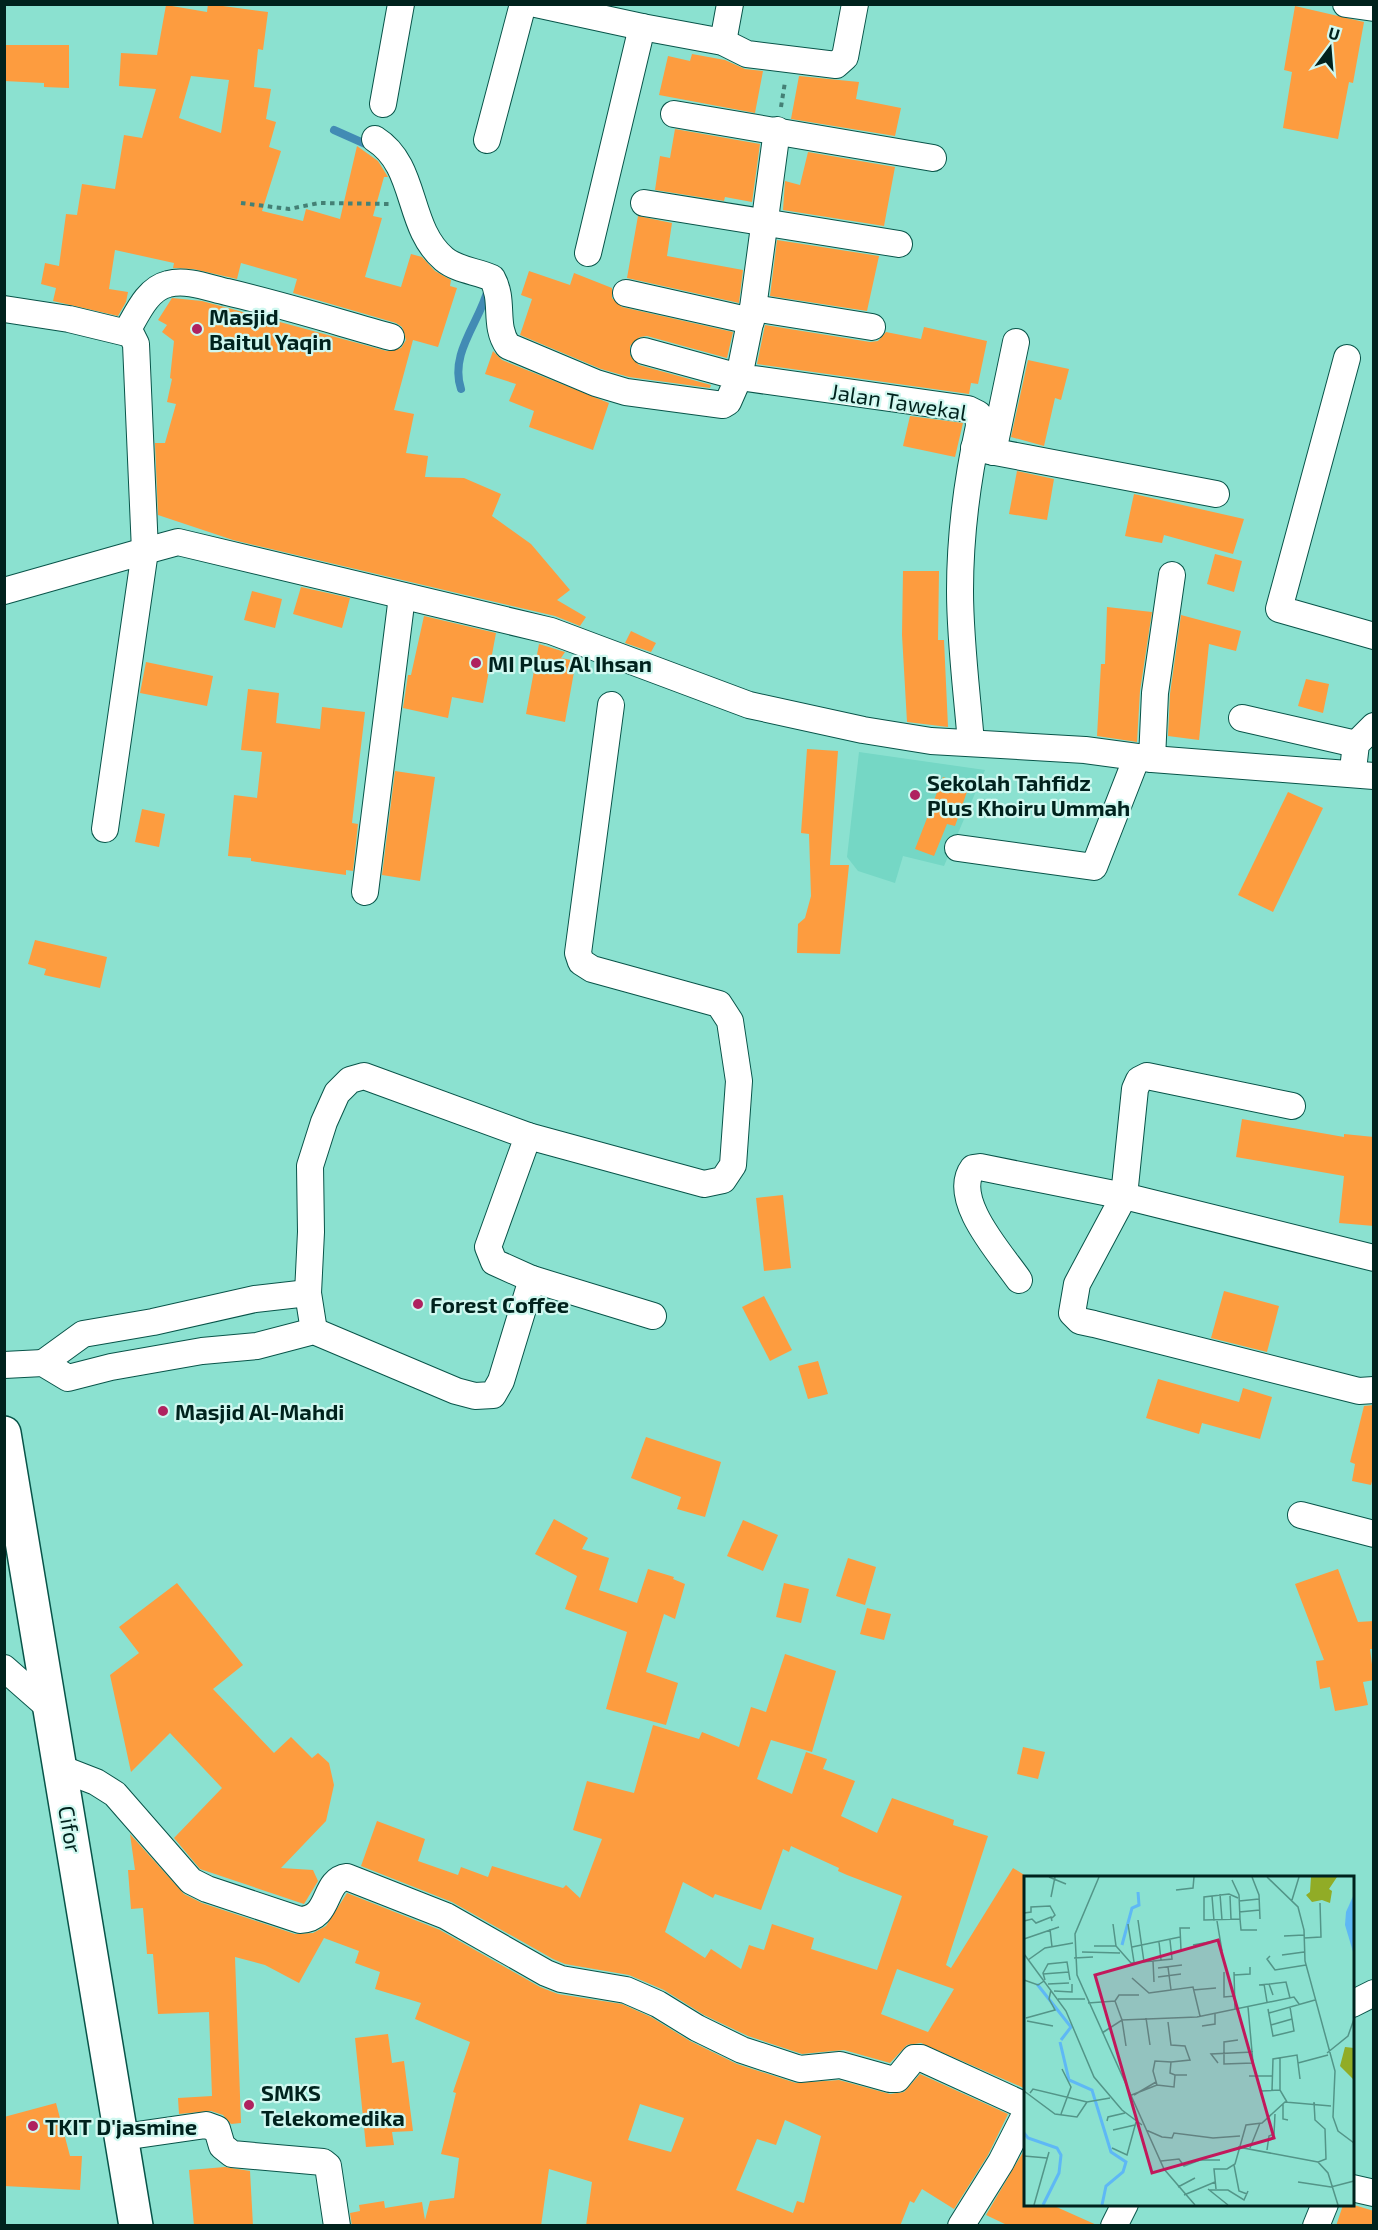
<svg xmlns="http://www.w3.org/2000/svg" width="1378" height="2230" font-family="'Exo 2',sans-serif">
<rect width="100%" height="100%" fill="#8be1d0"/>
<path fill="#75d7c5" d="M 859,752 L 985,770 L 944,866 L 903,856 L 895,883 L 858,871 L 847,857 Z"/>
<g fill="none" stroke-linecap="round" stroke-linejoin="round">
<g stroke="#428bb4" stroke-width="8">
<path d="M 334,130 L 370,146"/>
<path d="M 461,389 C 449,353 480,322 488,289"/>
</g>
</g>
<g fill="#fd9c3f" fill-rule="evenodd">
<path d="M 208,4 L 268,12 L 263,50 L 258,49 L 254,87 L 271,89 L 266,119 L 276,122 L 269,147 L 281,151 L 262,211 L 303,221 L 306,209 L 340,219 L 357,146 L 378,161 L 388,177 L 384,177 L 373,216 L 382,218 L 365,277 L 401,287 L 411,254 L 422,257 L 435,271 L 451,280 L 450,286 L 457,288 L 438,347 L 413,340 L 394,410 L 414,414 L 406,453 L 428,456 L 425,477 L 464,478 L 501,494 L 492,516 L 531,544 L 570,590 L 557,600 L 586,617 L 580,626 L 555,616 L 233,540 L 158,515 L 155,443 L 165,443 L 176,404 L 167,402 L 172,379 L 170,378 L 174,341 L 162,332 L 167,325 L 158,320 L 172,298 L 202,301 L 387,351 L 401,348 L 406,340 L 402,327 L 396,323 L 293,293 L 297,279 L 241,263 L 237,279 L 193,269 L 173,268 L 174,263 L 115,250 L 109,289 L 128,292 L 126,302 L 118,316 L 53,301 L 56,288 L 41,284 L 45,263 L 59,266 L 66,214 L 77,215 L 82,184 L 115,189 L 124,135 L 142,138 L 156,89 L 119,86 L 121,53 L 157,55 L 166,5 L 207,12 ZM 191,76 L 229,80 L 221,133 L 179,118 Z"/>
<path d="M 1295,6 L 1364,22 L 1353,83 L 1349,82 L 1338,139 L 1283,128 L 1292,72 L 1284,70 Z"/>
<path d="M 4,45 L 69,45 L 69,88 L 44,87 L 44,83 L 4,81 Z"/>
<path d="M 692,54 L 725,60 L 745,69 L 763,71 L 755,113 L 659,95 L 668,56 L 690,61 Z"/>
<path d="M 799,76 L 859,82 L 856,99 L 901,108 L 895,136 L 791,119 Z"/>
<path d="M 675,129 L 760,144 L 752,202 L 725,197 L 724,201 L 655,190 L 660,156 L 670,158 Z"/>
<path d="M 808,152 L 895,167 L 884,226 L 783,210 L 785,181 L 800,185 Z"/>
<path d="M 638,216 L 672,223 L 667,256 L 743,270 L 739,303 L 627,278 Z"/>
<path d="M 777,240 L 879,256 L 867,311 L 770,296 Z"/>
<path d="M 529,271 L 570,285 L 574,273 L 612,288 L 612,298 L 622,307 L 733,332 L 727,358 L 647,336 L 640,337 L 630,346 L 630,355 L 639,365 L 711,385 L 710,388 L 629,377 L 601,369 L 520,335 L 532,299 L 521,295 Z"/>
<path d="M 765,325 L 870,342 L 878,341 L 886,332 L 921,339 L 924,327 L 987,341 L 978,384 L 971,383 L 969,394 L 757,364 Z"/>
<path d="M 493,351 L 502,360 L 609,403 L 593,450 L 529,427 L 534,411 L 509,401 L 516,384 L 485,374 Z"/>
<path d="M 1028,360 L 1069,369 L 1061,400 L 1055,398 L 1044,446 L 1011,437 Z"/>
<path d="M 910,416 L 963,423 L 955,457 L 903,446 Z"/>
<path d="M 1017,471 L 1054,479 L 1047,520 L 1009,514 Z"/>
<path d="M 1134,494 L 1244,519 L 1233,554 L 1164,535 L 1162,543 L 1125,536 Z"/>
<path d="M 1215,554 L 1242,561 L 1234,592 L 1207,584 Z"/>
<path d="M 903,571 L 939,571 L 938,640 L 944,640 L 948,727 L 907,722 L 902,635 Z"/>
<path d="M 301,587 L 350,598 L 342,628 L 293,614 Z"/>
<path d="M 252,591 L 282,599 L 275,628 L 244,620 Z"/>
<path d="M 1107,607 L 1152,612 L 1140,691 L 1137,742 L 1097,736 L 1101,664 L 1105,664 Z"/>
<path d="M 1181,615 L 1241,631 L 1236,651 L 1209,644 L 1199,740 L 1168,736 L 1170,694 Z"/>
<path d="M 424,616 L 496,633 L 483,703 L 452,697 L 448,718 L 403,708 L 408,675 L 411,675 Z"/>
<path d="M 631,631 L 656,643 L 651,652 L 625,643 Z"/>
<path d="M 539,644 L 565,652 L 561,658 L 576,661 L 565,722 L 526,714 Z"/>
<path d="M 146,662 L 213,676 L 207,706 L 140,693 Z"/>
<path d="M 1306,679 L 1329,684 L 1323,713 L 1298,706 Z"/>
<path d="M 248,689 L 279,693 L 276,723 L 320,729 L 322,707 L 365,712 L 352,823 L 358,824 L 353,871 L 346,870 L 346,875 L 251,861 L 251,858 L 228,856 L 234,795 L 257,798 L 262,752 L 241,750 Z"/>
<path d="M 807,749 L 838,751 L 830,865 L 849,865 L 840,954 L 797,953 L 798,924 L 805,918 L 811,896 L 809,834 L 801,833 Z"/>
<path d="M 395,771 L 435,777 L 420,881 L 382,875 Z"/>
<path d="M 943,777 L 969,786 L 955,826 L 947,824 L 934,856 L 915,849 Z"/>
<path d="M 1288,792 L 1323,808 L 1273,912 L 1238,895 Z"/>
<path d="M 142,809 L 165,814 L 159,847 L 135,842 Z"/>
<path d="M 35,940 L 107,957 L 100,988 L 44,975 L 46,969 L 28,964 Z"/>
<path d="M 1242,1119 L 1344,1137 L 1344,1134 L 1374,1137 L 1374,1226 L 1339,1223 L 1344,1176 L 1236,1157 Z"/>
<path d="M 783,1195 L 791,1268 L 764,1271 L 756,1198 Z"/>
<path d="M 1224,1291 L 1279,1306 L 1267,1352 L 1211,1338 Z"/>
<path d="M 764,1296 L 792,1350 L 770,1361 L 742,1307 Z"/>
<path d="M 818,1361 L 828,1394 L 808,1399 L 798,1366 Z"/>
<path d="M 1158,1379 L 1239,1402 L 1243,1388 L 1272,1397 L 1260,1439 L 1202,1423 L 1199,1434 L 1146,1418 Z"/>
<path d="M 1374,1405 L 1374,1474 L 1371,1485 L 1352,1481 L 1355,1464 L 1350,1462 L 1364,1406 Z"/>
<path d="M 646,1437 L 721,1462 L 705,1517 L 677,1509 L 681,1497 L 631,1478 Z"/>
<path d="M 554,1519 L 588,1538 L 582,1549 L 609,1558 L 599,1590 L 637,1603 L 648,1569 L 674,1577 L 673,1579 L 685,1584 L 675,1619 L 664,1614 L 646,1672 L 678,1683 L 666,1725 L 606,1709 L 627,1632 L 565,1609 L 577,1576 L 535,1554 Z"/>
<path d="M 743,1520 L 778,1535 L 763,1571 L 727,1556 Z"/>
<path d="M 848,1558 L 876,1567 L 865,1605 L 836,1596 Z"/>
<path d="M 1338,1569 L 1358,1622 L 1374,1621 L 1374,1649 L 1370,1649 L 1374,1680 L 1363,1682 L 1368,1705 L 1335,1711 L 1330,1687 L 1320,1689 L 1316,1661 L 1324,1660 L 1295,1584 Z"/>
<path d="M 177,1583 L 243,1665 L 213,1689 L 274,1753 L 291,1737 L 312,1758 L 318,1753 L 329,1763 L 334,1785 L 326,1821 L 281,1868 L 313,1870 L 318,1881 L 304,1904 L 200,1869 L 174,1838 L 222,1788 L 170,1733 L 131,1772 L 110,1675 L 139,1653 L 119,1627 Z"/>
<path d="M 784,1583 L 809,1589 L 801,1623 L 776,1617 Z"/>
<path d="M 867,1608 L 891,1614 L 884,1640 L 860,1634 Z"/>
<path d="M 785,1654 L 836,1671 L 812,1752 L 771,1740 L 757,1779 L 792,1794 L 806,1752 L 827,1759 L 823,1769 L 855,1781 L 841,1816 L 877,1833 L 892,1798 L 954,1820 L 953,1825 L 988,1836 L 946,1965 L 951,1968 L 1013,1868 L 1026,1876 L 1026,2089 L 921,2043 L 907,2045 L 890,2063 L 844,2050 L 802,2054 L 748,2036 L 704,2015 L 664,1990 L 629,1975 L 565,1964 L 553,1959 L 452,1902 L 361,1866 L 377,1821 L 425,1839 L 418,1861 L 458,1875 L 461,1867 L 488,1877 L 492,1866 L 563,1888 L 566,1885 L 580,1898 L 602,1839 L 573,1830 L 587,1781 L 634,1793 L 653,1725 L 699,1739 L 702,1732 L 739,1747 L 751,1707 L 766,1712 ZM 791,1846 L 839,1868 L 838,1871 L 847,1875 L 902,1896 L 877,1970 L 811,1949 L 814,1938 L 772,1924 L 764,1950 L 749,1945 L 741,1969 L 711,1949 L 705,1958 L 665,1932 L 683,1882 L 713,1898 L 715,1894 L 761,1910 L 783,1849 L 789,1852 ZM 897,1969 L 954,1989 L 928,2032 L 881,2014 Z"/>
<path d="M 1023,1747 L 1045,1752 L 1038,1779 L 1017,1774 Z"/>
<path d="M 130,1834 L 184,1894 L 202,1903 L 295,1934 L 313,1933 L 326,1926 L 347,1893 L 440,1930 L 540,1987 L 558,1994 L 622,2004 L 651,2017 L 690,2041 L 737,2064 L 796,2083 L 839,2080 L 890,2094 L 904,2092 L 920,2074 L 1008,2114 L 988,2155 L 954,2209 L 922,2189 L 914,2203 L 910,2201 L 900,2226 L 586,2226 L 592,2182 L 549,2169 L 541,2226 L 352,2226 L 350,2213 L 360,2211 L 359,2205 L 384,2201 L 385,2208 L 422,2202 L 425,2220 L 430,2201 L 454,2198 L 459,2158 L 441,2154 L 456,2093 L 453,2092 L 470,2042 L 415,2019 L 421,2003 L 375,1989 L 380,1972 L 355,1963 L 359,1951 L 324,1938 L 299,1983 L 265,1965 L 235,1957 L 241,2123 L 231,2124 L 223,2115 L 211,2111 L 179,2114 L 178,2098 L 212,2096 L 209,2012 L 158,2014 L 153,1954 L 147,1954 L 143,1908 L 131,1909 L 128,1870 L 135,1870 ZM 640,2104 L 684,2118 L 671,2152 L 628,2140 ZM 785,2120 L 821,2136 L 804,2203 L 797,2201 L 793,2213 L 736,2190 L 757,2139 L 776,2145 Z"/>
<path d="M 388,2034 L 392,2063 L 404,2061 L 413,2131 L 392,2132 L 394,2145 L 366,2147 L 355,2038 Z"/>
<path d="M 56,2103 L 70,2156 L 82,2156 L 80,2190 L 4,2186 L 4,2117 Z"/>
<path d="M 1026,2147 L 1026,2205 L 1052,2205 L 1099,2226 L 1009,2226 L 986,2215 Z"/>
<path d="M 225,2167 L 250,2171 L 253,2226 L 194,2226 L 189,2170 Z"/>
<path d="M 1343,2205 L 1354,2205 L 1374,2211 L 1374,2226 L 1336,2226 Z"/>
</g>
<g fill="none" stroke-linecap="round" stroke-linejoin="round">
<defs>
<g id="minor">
<path d="M 536,4 L 642,27 L 588,253"/>
<path d="M 1346,4 L 1374,8"/>
<path d="M 642,27 L 723,42 L 747,54 L 836,65 L 845,57 L 855,4"/>
<path d="M 723,42 L 730,4"/>
<path d="M 383,104 L 401,4"/>
<path d="M 674,114 L 933,158"/>
<path d="M 777,130 L 753,308 L 739,377 L 968,409 L 978,414 L 979,426 C 967,481 960,535 960,591 C 960,641 967,693 971,743"/>
<path d="M 375,139 C 418,166 406,227 444,259 C 457,270 476,271 492,278 C 505,301 493,325 508,346 L 596,383 L 626,392 L 723,405 L 728,402 L 739,377 L 644,351"/>
<path d="M 487,140 L 523,4"/>
<path d="M 644,203 L 899,244"/>
<path d="M 626,293 L 751,321"/>
<path d="M 753,308 L 872,327"/>
<path d="M 4,309 L 69,319 L 131,334 L 136,344 L 145,551 L 178,542 L 551,631 L 749,705 L 863,730 L 931,741 L 1085,750 L 1152,759 L 1374,776"/>
<path d="M 127,331 C 137,314 147,289 168,284 C 187,279 209,288 227,292 C 283,305 337,322 391,337"/>
<path d="M 1347,358 L 1279,609 L 1374,636"/>
<path d="M 974,448 L 1216,494"/>
<path d="M 993,452 L 1016,342"/>
<path d="M 4,591 L 145,551 L 105,829"/>
<path d="M 1242,718 L 1356,744"/>
<path d="M 1152,759 L 1155,693 L 1172,575"/>
<path d="M 1354,761 L 1356,744 L 1374,726"/>
<path d="M 958,848 L 1094,867 L 1137,757"/>
<path d="M 365,892 L 402,596"/>
<path d="M 1292,1106 L 1147,1076 L 1139,1080 L 1135,1089 L 1124,1196 L 1077,1284 L 1072,1313 L 1080,1321 L 1094,1324 L 1359,1391 L 1374,1390"/>
<path d="M 528,1136 L 704,1184 L 723,1180 L 733,1165 L 739,1081 L 730,1021 L 719,1004 L 592,969 L 581,962 L 578,953 L 611,705"/>
<path d="M 1019,1280 C 1002,1255 950,1199 973,1168 L 980,1167 L 1124,1196 L 1374,1258"/>
<path d="M 314,1331 L 308,1293 L 311,1232 L 310,1166 L 324,1122 L 337,1093 L 350,1080 L 364,1076 L 528,1136 L 488,1247 L 494,1262 L 532,1279"/>
<path d="M 43,1363 L 83,1334 L 153,1322 L 255,1299 L 308,1293"/>
<path d="M 4,1365 L 43,1363 L 68,1378 L 111,1367 L 202,1351 L 257,1346 L 314,1331 L 456,1391 L 475,1396 L 493,1395 L 501,1381 L 532,1279 L 653,1316"/>
<path d="M 1301,1515 L 1374,1534"/>
<path d="M 4,1668 L 53,1711"/>
<path d="M 60,1768 L 96,1782 L 115,1794 L 191,1881 L 207,1889 L 300,1920 C 332,1919 322,1880 347,1877 L 446,1916 L 546,1973 L 561,1979 L 626,1990 L 658,2004 L 697,2028 L 742,2050 L 800,2069 L 840,2065 L 890,2079 L 897,2079 L 914,2058 L 921,2058 L 1026,2106"/>
<path d="M 1352,2004 L 1374,1993"/>
<path d="M 123,2137 L 206,2125 L 217,2129 L 222,2146 L 232,2154 L 323,2162 L 328,2166 L 337,2226"/>
<path d="M 1352,2188 L 1374,2193"/>
<path d="M 961,2226 L 1001,2162 L 1026,2113"/>
<path d="M 1114,2226 L 1125,2204"/>
<path d="M 1316,2226 L 1325,2204"/>
</g>
<path id="tertiary" d="M 4,1433 L 136,2226"/>
</defs>
<use href="#minor" stroke="#085449" stroke-width="28"/>
<use href="#tertiary" stroke="#085449" stroke-width="36"/>
<g stroke="#448075" stroke-width="4" stroke-dasharray="4.5 4.5" stroke-linecap="butt">
<path d="M 781,107 L 785,82"/>
<path d="M 241,203 L 289,209 L 319,203 L 389,204"/>
</g>
<use href="#minor" stroke="#fff" stroke-width="26"/>
<use href="#tertiary" stroke="#fff" stroke-width="33"/>
</g>
<g fill="#af225f" stroke="#d0f8f0" stroke-width="2">
<circle cx="197" cy="329" r="6"/>
<circle cx="476" cy="663" r="6"/>
<circle cx="915" cy="795" r="6"/>
<circle cx="418" cy="1304" r="6"/>
<circle cx="163" cy="1411" r="6"/>
<circle cx="249" cy="2105" r="6"/>
<circle cx="33" cy="2126" r="6"/>
</g>
<g text-anchor="middle" dominant-baseline="central" stroke-width="4.5" stroke-linejoin="round" paint-order="stroke">
<g font-size="22" font-weight="bold" fill="#00221d" stroke="#d0f8f0" text-anchor="start">
<text x="209" y="316">Masjid<tspan x="209" dy="25">Baitul Yaqin</tspan></text>
<text x="488" y="663">MI Plus Al Ihsan</text>
<text x="927" y="782">Sekolah Tahfidz<tspan x="927" dy="25">Plus Khoiru Ummah</tspan></text>
<text x="430" y="1304">Forest Coffee</text>
<text x="175" y="1411">Masjid Al-Mahdi</text>
<text x="261" y="2092">SMKS<tspan x="261" dy="25">Telekomedika</tspan></text>
<text x="45" y="2126">TKIT D'jasmine</text>
</g>
<g font-size="22" fill="#00221d" stroke="#d0f8f0">
<text transform="translate(899 401) rotate(9)">Jalan Tawekal</text>
<text transform="translate(71 1829) rotate(80)">Cifor</text>
</g>
</g>
<g transform="translate(1024 1876)">
<rect width="330" height="330" fill="#8be1d0"/>
<path d="M 287,1 L 313,1 L 305,13 L 308,15 L 306,27 L 298,24 L 288,26 L 282,19 L 286,16 ZM 321,171 L 330,172 L 330,204 L 316,190 Z" fill="#91ac26"/>
<path d="M 330,18 L 330,79 L 321,49 L 322,36 Z" fill="#5eb8f5"/>
<path fill="none" stroke="#5eb8f5" stroke-width="3" d="M 98,69 L 108,32 L 115,29 L 114,16M 13,108 L 47,151 L 37,164M 36,166 L 45,204 L 68,214 L 87,276 L 102,286 L 99,296 L 82,310 L 78,329M 0,257 L 4,262 L 33,272 L 37,279 L 35,297 L 19,329"/>
<path fill="none" stroke="#539588" stroke-width="1.5" d="M 25,1 L 42,8M 75,1 L 51,58 L 53,99 L 140,293 L 171,329M 228,1 L 235,19 L 236,43M 243,1 L 274,31 L 280,54 L 281,85 L 311,195 L 309,241 L 314,255 L 330,267M 208,4 L 215,19 L 216,43 L 180,44 L 180,21 L 205,18 L 214,22M 152,14 L 169,12 L 170,1M 196,18 L 198,44M 188,20 L 190,45M 206,20 L 207,43M 27,21 L 31,1M 268,24 L 275,1M 215,25 L 235,23M 215,36 L 236,34M 0,37 L 7,36 L 7,31 L 26,30 L 31,39 L 28,42M 216,43 L 217,54 L 233,54M 114,44 L 120,86M 0,45 L 8,43 L 12,47 L 27,41 L 28,45M 193,45 L 198,75M 89,48 L 92,70M 104,48 L 110,86M 26,53 L 28,71M 260,60 L 280,59M 280,62 L 297,61 L 296,27M 0,63 L 35,51M 135,66 L 137,84M 169,69 L 196,64M 70,70 L 92,70 L 107,87 L 129,85 L 130,106M 108,71 L 156,61M 157,74 L 156,52 L 166,52M 58,76 L 96,77M 0,78 L 42,135 L 70,201 L 98,234 L 118,249M 258,79 L 280,76M 246,80 L 243,83 L 251,94 L 282,89M 50,82 L 69,81M 4,84 L 21,72 L 49,67M 129,85 L 148,83 L 146,64M 144,91 L 147,114 L 169,111 L 176,140M 134,92 L 158,89M 200,96 L 200,121 L 211,120M 210,96 L 211,133M 19,98 L 45,96M 210,99 L 226,98 L 226,91M 134,101 L 157,98M 108,102 L 125,117 L 147,114M 0,104 L 14,109 L 20,105M 21,104 L 19,97 L 24,88 L 43,86 L 46,104M 24,108 L 45,107M 240,108 L 243,126M 245,108 L 262,106 L 266,122M 235,109 L 245,108 L 249,119M 169,114 L 192,112M 30,115 L 48,116 L 48,108M 34,123 L 61,123M 91,125 L 95,119 L 115,119M 64,127 L 91,125 L 98,144 L 173,141 L 270,121 L 275,128M 244,133 L 249,160 L 270,155 L 266,131M 245,137 L 291,124M 2,142 L 31,134 L 25,123 L 27,114M 122,142 L 126,169M 3,145 L 29,150M 144,146 L 147,169 L 161,170 L 166,184 L 147,186M 247,149 L 268,143M 178,150 L 191,148 L 191,138M 78,157 L 98,144 L 102,170M 214,164 L 200,166 L 200,188 L 229,187 L 224,131M 303,177 L 324,160 L 330,143M 256,182 L 256,214M 194,187 L 187,178 L 229,176M 274,187 L 304,179M 225,200 L 248,200M 133,209 L 129,195 L 131,185 L 147,186 L 146,197 L 151,199M 0,215 L 31,238 L 53,241 L 63,226M 237,215 L 256,214 L 263,226M 248,215 L 249,183 L 273,179 L 276,203M 6,217 L 9,213 L 63,226 L 86,222M 110,219 L 132,206M 105,220 L 133,209 L 150,211 L 151,199 L 163,199M 290,226 L 291,244 L 301,253 L 302,283 L 294,286 L 304,297 L 314,329M 259,228 L 259,243 L 264,244M 37,238 L 47,211 L 38,193M 83,245 L 84,241 L 101,237M 89,254 L 111,249M 122,254 L 138,261 L 148,262 L 150,257 L 189,262 L 216,260M 214,271 L 294,286M 88,272 L 103,279 L 112,246M 226,272 L 236,247M 243,274 L 245,260 L 250,258 L 251,238M 0,280 L 23,282M 137,285 L 155,283 L 160,290 L 176,284 L 196,284M 210,289 L 215,315 L 223,318M 274,306 L 307,311 L 330,305M 154,311 L 171,302M 184,313 L 204,329M 192,313 L 190,293 L 203,293 L 211,288 L 222,249 L 238,247 L 261,226 L 307,230M 185,314 L 204,314 L 220,324 L 224,315M 160,319 L 191,306M 10,329 L 25,276"/>
<path fill="#c2185b" fill-opacity="0.15" stroke="#c2185b" stroke-width="3" d="M 194,64 L 250,262 L 128,297 L 71,99 Z"/>
<rect width="330" height="330" fill="none" stroke="#00221d" stroke-width="3"/>
</g>
<rect width="1378" height="2230" fill="none" stroke="#00221d" stroke-width="12"/>
<g transform="translate(1330 48) rotate(16)" stroke="#d0f8f0" stroke-width="4.5" paint-order="stroke">
<path d="M0-4.5L10 22L0 15L-10 22Z" fill="#00221d"/>
<text y="-9" font-size="16" font-weight="bold" text-anchor="middle" fill="#00221d">U</text>
</g>
</svg>
